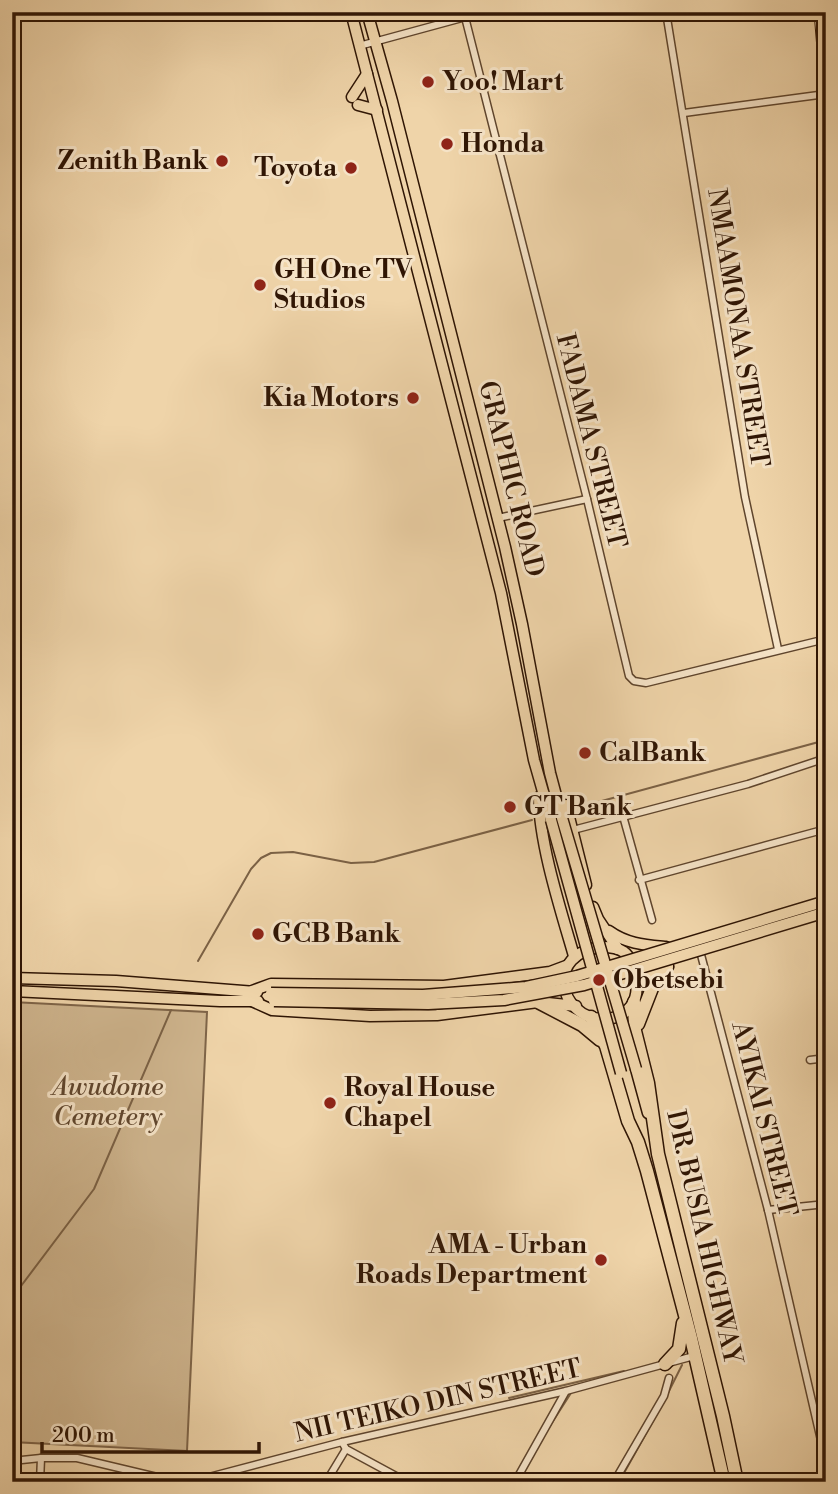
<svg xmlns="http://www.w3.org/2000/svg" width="838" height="1494" font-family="'Libre Bodoni',serif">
<rect width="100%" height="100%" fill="#efd4a9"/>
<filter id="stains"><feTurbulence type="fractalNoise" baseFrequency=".00286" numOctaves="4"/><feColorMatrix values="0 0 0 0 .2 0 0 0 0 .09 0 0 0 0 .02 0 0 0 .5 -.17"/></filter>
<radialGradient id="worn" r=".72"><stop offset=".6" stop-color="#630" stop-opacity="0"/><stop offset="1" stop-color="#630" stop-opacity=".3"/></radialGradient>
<path fill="#ceb48d" stroke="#7e6448" stroke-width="2" d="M 12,1002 L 207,1012 L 187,1451 L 12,1442 Z"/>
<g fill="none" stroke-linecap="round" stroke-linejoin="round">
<g stroke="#7b6145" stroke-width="2">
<path d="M 576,808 L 826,740"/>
<path d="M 198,961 L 251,869 L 261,858 L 271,853 L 293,852 L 351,863 L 374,862 L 532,820"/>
<path d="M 12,1298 L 94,1189 L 171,1010"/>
<path d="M 667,1395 L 682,1365"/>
<path d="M 509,1398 L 624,1371"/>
<path d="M 546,1432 L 571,1393"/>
<path d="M 619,1482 L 663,1403"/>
</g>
<defs>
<g id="street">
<path d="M 666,12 L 745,497 L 778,649"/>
<path d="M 465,17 L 587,499 L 629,676 L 634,681 L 646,683 L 826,639"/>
<path d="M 359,46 L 484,12"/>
<path d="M 684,113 L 826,94"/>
<path d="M 498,518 L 587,499"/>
<path d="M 623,816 L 652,920"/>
<path d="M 573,830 L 748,784 L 826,758"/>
<path d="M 639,880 L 826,829"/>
<path d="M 700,951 L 768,1210 L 826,1462"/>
<path d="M 810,1060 L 826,1058"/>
<path d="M 768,1210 L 826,1204"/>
<path d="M 342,1442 L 346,1449 L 407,1482"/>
<path d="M 12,1461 L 41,1458 L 77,1458 L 178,1482"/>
<path d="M 40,1482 L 41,1458"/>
<path d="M 190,1482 L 342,1442 L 566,1391 L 694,1356"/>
<path d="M 326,1482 L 346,1449"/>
<path d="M 515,1482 L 566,1391"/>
<path d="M 614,1482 L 664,1396 L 669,1378"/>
</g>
<path id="secondary" d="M 819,12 L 826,97"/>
<g id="primary">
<path d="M 351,12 L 501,593 L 534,760 L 551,820"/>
<path d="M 367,12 L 392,101 L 505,547 L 522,624 L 550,773 L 562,818"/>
<path d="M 352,97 L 367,74"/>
<path d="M 358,105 L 377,110"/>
<path d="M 544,794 L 539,797 C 539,843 561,911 574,956"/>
<path d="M 566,805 L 586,885"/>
<path d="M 593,907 L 598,919 L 618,949"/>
<path d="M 609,931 C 627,944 645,945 666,947"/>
<path d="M 603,947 C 610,947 618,948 624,952 C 631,957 633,967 635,976 C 641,999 629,1019 603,1019 C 559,1019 543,952 603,947 Z"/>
<path d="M 12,978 L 116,981 L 257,992"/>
<path d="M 637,983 L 668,966"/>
<path d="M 12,991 L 220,1001 L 258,1001"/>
<path d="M 252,991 L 271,984 L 444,986 L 550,972 L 566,966"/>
<path d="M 252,1001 L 272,1010 L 370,1016 L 437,1015 L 538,1002 L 576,1006"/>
<path d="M 636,1069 L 648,1113"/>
</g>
<g id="highway">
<path d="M 538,1002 L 582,1025 L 600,1040"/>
<path d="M 634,1002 L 635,1031 L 648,1083 L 658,1154 L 723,1416 L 737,1482"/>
<path d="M 591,1017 L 606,1046 L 628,1121 L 638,1142 L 647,1171 L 691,1338 L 724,1482"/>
<path d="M 638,1024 L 654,983 L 667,967"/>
<path d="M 665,1364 L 679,1349 L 683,1323"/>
</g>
</defs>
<use href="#street" stroke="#5f452d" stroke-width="9"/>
<use href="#secondary" stroke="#2f1504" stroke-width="11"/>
<use href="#primary" stroke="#2f1504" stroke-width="13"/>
<use href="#highway" stroke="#2f1504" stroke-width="15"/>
<use href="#street" stroke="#f5e3c7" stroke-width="6"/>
<use href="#secondary" stroke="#f5e3c7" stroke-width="9"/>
<use href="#primary" stroke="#efd4a9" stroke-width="10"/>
<use href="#highway" stroke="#efd4a9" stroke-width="12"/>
<defs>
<g id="primary-bridge">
<path d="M 562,818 L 636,1069"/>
<path d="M 551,820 L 621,1073"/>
<path d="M 271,993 L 423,995 L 526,987 L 577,976 L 826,901"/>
<path d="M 274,1001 L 428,1004 L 504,1000 L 584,985 L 826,912"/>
</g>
</defs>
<use href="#primary-bridge" stroke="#2f1504" stroke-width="13" stroke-linecap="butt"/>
<use href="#primary-bridge" stroke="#efd4a9" stroke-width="10"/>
</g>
<g fill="#8f2418" stroke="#f5e3c7" stroke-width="2.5">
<circle cx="428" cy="82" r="7"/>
<circle cx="447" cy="144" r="7"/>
<circle cx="222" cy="161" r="7"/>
<circle cx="351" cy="168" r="7"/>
<circle cx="260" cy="285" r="7"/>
<circle cx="413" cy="398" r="7"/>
<circle cx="585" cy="753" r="7"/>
<circle cx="510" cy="807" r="7"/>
<circle cx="258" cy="934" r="7"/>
<circle cx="599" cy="980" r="7"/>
<circle cx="330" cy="1103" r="7"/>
<circle cx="601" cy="1260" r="7"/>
</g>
<g text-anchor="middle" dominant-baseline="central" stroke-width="6" stroke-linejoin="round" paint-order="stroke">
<g font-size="26" font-weight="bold" fill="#2f1504" stroke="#f5e3c7" text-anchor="start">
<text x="442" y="82">Yoo! Mart</text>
<text x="461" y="144">Honda</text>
<text x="208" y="161" text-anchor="end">Zenith Bank</text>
<text x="337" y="168" text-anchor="end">Toyota</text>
<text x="274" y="270">GH One TV<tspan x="274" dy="30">Studios</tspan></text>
<text x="399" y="398" text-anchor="end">Kia Motors</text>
<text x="599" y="753">CalBank</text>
<text x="524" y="807">GT Bank</text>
<text x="272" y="934">GCB Bank</text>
<text x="613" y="980">Obetsebi</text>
<text x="344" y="1088">Royal House<tspan x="344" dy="30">Chapel</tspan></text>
<text x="587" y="1245" text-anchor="end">AMA - Urban<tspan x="587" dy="30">Roads Department</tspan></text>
</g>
<g font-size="26" fill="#2f1504" stroke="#f5e3c7">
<text transform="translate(738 328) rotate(81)">NMAAMONAA STREET</text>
<text transform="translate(591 441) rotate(76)">FADAMA STREET</text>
<text transform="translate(511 479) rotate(76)">GRAPHIC ROAD</text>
<text transform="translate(764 1119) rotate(76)">AYIKAI STREET</text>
<text transform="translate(704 1237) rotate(77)">DR. BUSIA HIGHWAY</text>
<text transform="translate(438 1401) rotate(-13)">NII TEIKO DIN STREET</text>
</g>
<g font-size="26" font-style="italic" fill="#5f452d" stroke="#f5e3c7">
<text x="108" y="1087">Awudome<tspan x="108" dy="30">Cemetery</tspan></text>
</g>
</g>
<rect width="838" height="1494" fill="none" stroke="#efd4a9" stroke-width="42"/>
<rect x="14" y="14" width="810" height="1466" fill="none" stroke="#2f1504" stroke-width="3.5"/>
<rect x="21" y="21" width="796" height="1452" fill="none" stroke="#2f1504" stroke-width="2"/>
<path d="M42 1442v10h217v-10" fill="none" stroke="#2f1504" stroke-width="3.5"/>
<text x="52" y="1442" font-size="21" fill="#2f1504" stroke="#f5e3c7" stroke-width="5" paint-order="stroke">200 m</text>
<rect width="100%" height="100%" filter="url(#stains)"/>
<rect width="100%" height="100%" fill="url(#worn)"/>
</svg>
